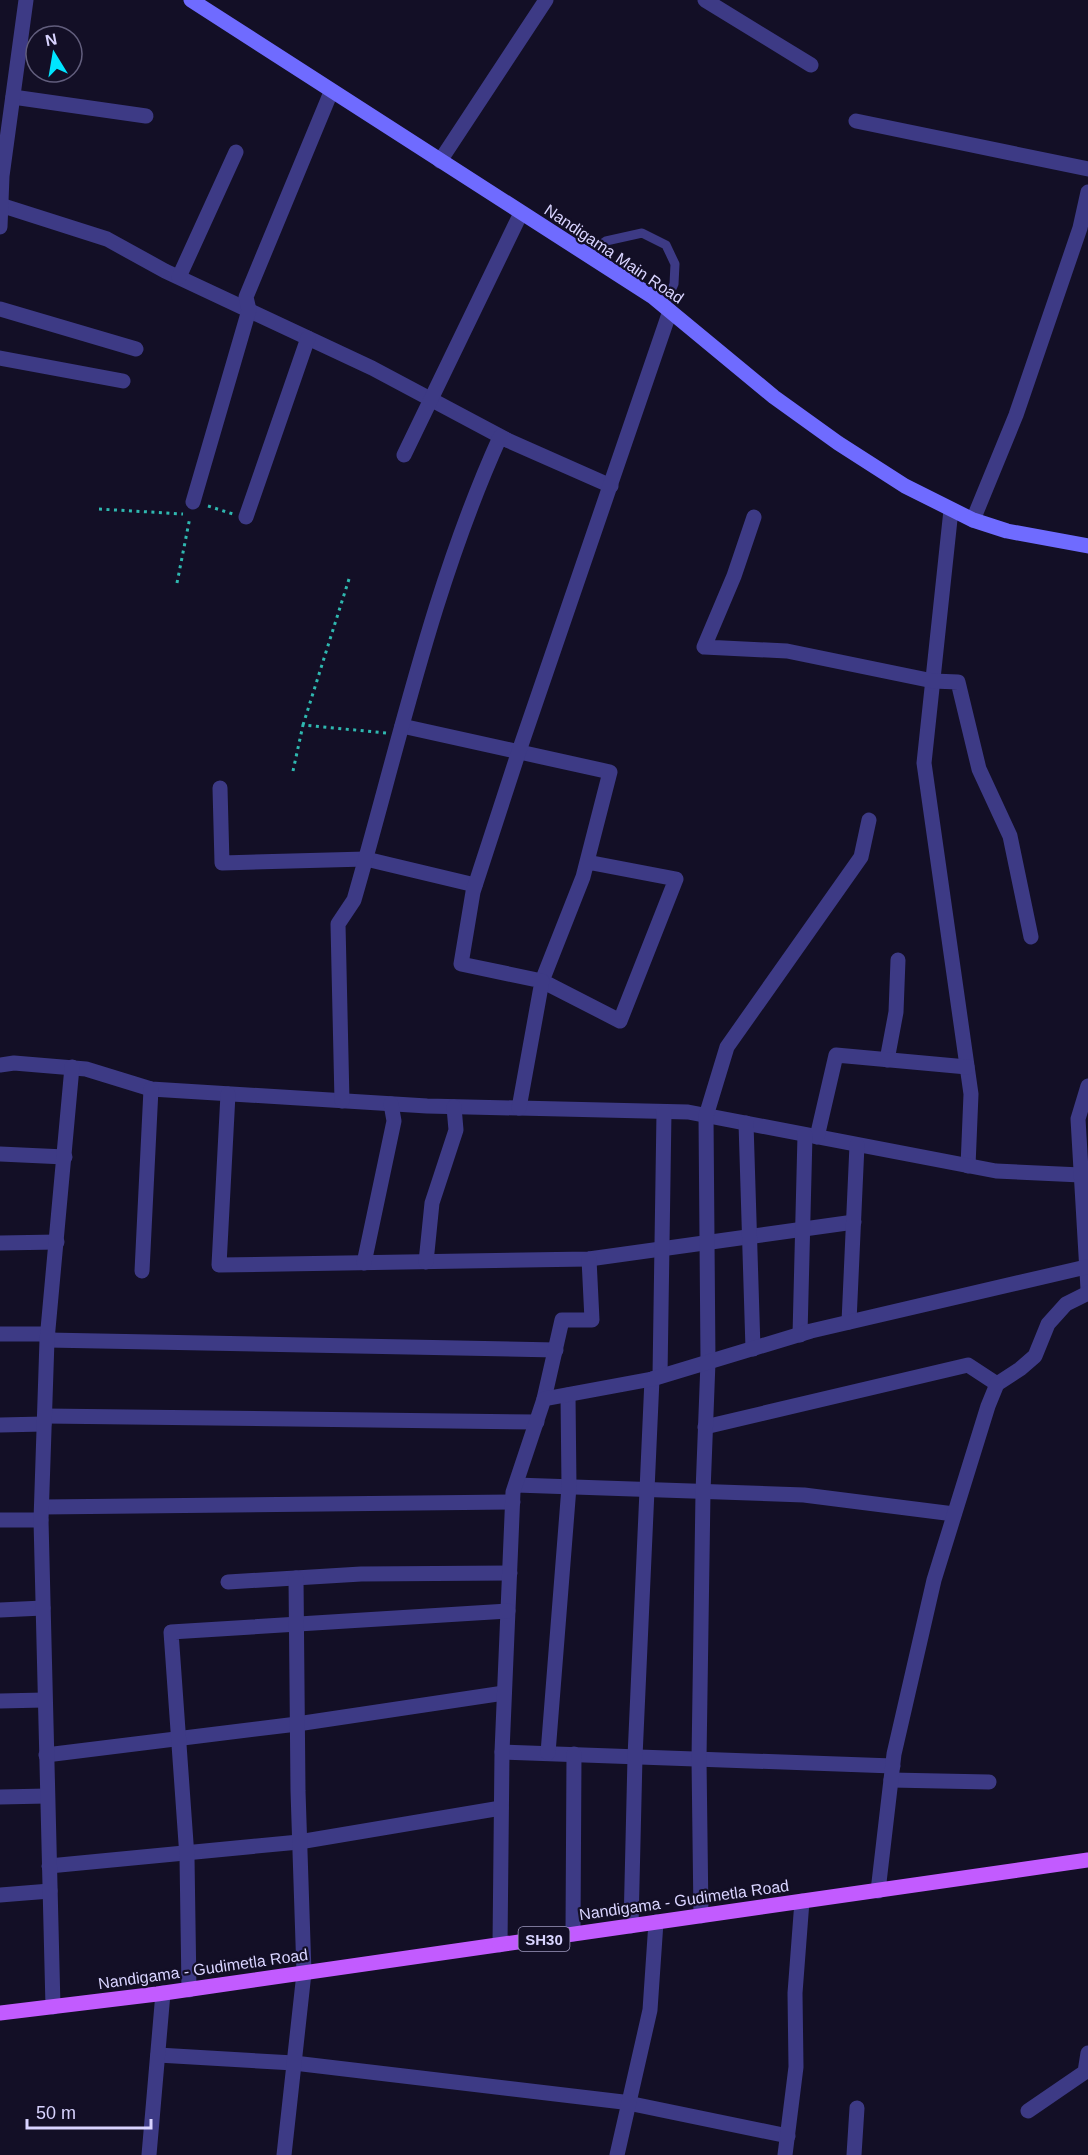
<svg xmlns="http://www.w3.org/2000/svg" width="1088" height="2155" font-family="Helvetica,sans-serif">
<rect width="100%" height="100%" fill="#130f26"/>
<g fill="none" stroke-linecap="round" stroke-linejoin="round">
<g stroke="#2fb8b0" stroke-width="3" stroke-dasharray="3 4.5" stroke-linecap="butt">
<path d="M 208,506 L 233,514"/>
<path d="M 99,509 L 183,514"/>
<path d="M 177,583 L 190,517"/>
<path d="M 303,725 L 349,579"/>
<path d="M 293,771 L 303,725 L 386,733"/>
</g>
<path stroke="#3d3a85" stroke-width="9" d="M 586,255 L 606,241 L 642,233 L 666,245 L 675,264 L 674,284 L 664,306"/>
<g stroke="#3d3a85" stroke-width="15">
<path d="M 705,0 L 811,65"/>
<path d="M 13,97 L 146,116"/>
<path d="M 856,121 L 1088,169"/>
<path d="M 440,161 L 546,0"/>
<path d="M 0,205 L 107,239 L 165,271 L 372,368 L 507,440"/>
<path d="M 0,227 L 2,176 L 26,0"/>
<path d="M 179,277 L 236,152"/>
<path d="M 0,309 L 136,349"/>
<path d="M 0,358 L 123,381"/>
<path d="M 404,455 L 521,213"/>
<path d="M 193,502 L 249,310 L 246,297 L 331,92"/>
<path d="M 951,510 L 924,763 L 971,1094 L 968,1166"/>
<path d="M 246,517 L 308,338"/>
<path d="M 754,517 L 734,576 L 704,647 L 787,651 L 933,681 L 958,682 L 979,769 L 1010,836 L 1031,937"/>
<path d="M 973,520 L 1016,415 L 1080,228 L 1088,192"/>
<path d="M 402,726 L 610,772 L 583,877 L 542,981 L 620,1021 L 676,879 L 587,862"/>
<path d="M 220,788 L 222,863 L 366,859 L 475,885"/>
<path d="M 887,1060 L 896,1012 L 898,960"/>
<path d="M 0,1065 L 14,1063 L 86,1069 L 151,1089 L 427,1106 L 688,1112 L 996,1171 L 1081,1175"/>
<path d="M 1088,1086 L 1078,1119 L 1088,1289"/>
<path d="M 228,1094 L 219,1265 L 589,1259 L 854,1222"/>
<path d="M 342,1101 L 338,924 L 354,900 C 399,744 433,585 500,437 L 611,486"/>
<path d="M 519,1108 L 542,981 L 461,964 L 473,892 L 517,757 L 670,311"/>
<path d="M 746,1123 L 753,1349"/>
<path d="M 817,1137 L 836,1055 L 967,1067"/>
<path d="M 0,1154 L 65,1157"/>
<path d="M 0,1243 L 57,1242"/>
<path d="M 426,1262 L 432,1203 L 456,1130 L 454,1107"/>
<path d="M 364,1263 L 394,1121 L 391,1104"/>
<path d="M 142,1271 L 151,1089"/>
<path d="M 849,1322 L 857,1145"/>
<path d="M 0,1334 L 48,1334"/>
<path d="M 800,1335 L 805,1135"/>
<path d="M 47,1340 L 556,1350"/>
<path d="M 660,1376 L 664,1112"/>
<path d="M 544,1399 L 562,1320 L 592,1320 L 589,1259"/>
<path d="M 45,1416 L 537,1422"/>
<path d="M 0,1425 L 44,1424"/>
<path d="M 705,1427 L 968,1365 L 997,1384"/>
<path d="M 516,1485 L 804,1495 L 954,1514"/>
<path d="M 42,1507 L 513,1502"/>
<path d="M 0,1520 L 41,1520"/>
<path d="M 228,1582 L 361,1574 L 510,1573"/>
<path d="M 0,1610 L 43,1608"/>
<path d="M 0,1701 L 44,1700"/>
<path d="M 502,1752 L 893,1766"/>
<path d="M 548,1753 L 569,1487 L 568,1395"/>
<path d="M 46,1755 L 297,1724 L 504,1693"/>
<path d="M 891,1780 L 989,1782"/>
<path d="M 0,1797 L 47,1796"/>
<path d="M 49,1866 L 299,1842 L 501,1808"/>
<path d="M 878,1891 L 894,1754 L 934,1580 L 988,1406 L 997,1384 L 1020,1369 L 1035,1356 L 1048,1324 L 1066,1304 L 1088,1293"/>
<path d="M 0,1895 L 50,1891"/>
<path d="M 701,1916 L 699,1759 L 703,1492 L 708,1362 L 706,1116 L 727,1047 L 861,857 L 869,820"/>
<path d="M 631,1926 L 635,1757 L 652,1379"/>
<path d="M 573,1934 L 574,1754"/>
<path d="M 500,1945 L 502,1752 L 513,1492 L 544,1399 L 652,1379 L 811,1331 L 1086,1267"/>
<path d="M 189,1990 L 187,1857 L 171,1632 L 508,1611"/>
<path d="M 53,2007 L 41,1520 L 47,1340 L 72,1067"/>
<path d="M 158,2055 L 294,2063 L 623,2102 L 788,2136"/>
<path d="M 1028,2111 L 1085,2072 L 1088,2053"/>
<path d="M 149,2155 L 163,1993"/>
<path d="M 284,2155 L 304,1973 L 298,1791 L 296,1578"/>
<path d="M 617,2155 L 650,2010 L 656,1922"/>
<path d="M 785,2155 L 796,2067 L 795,1993 L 802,1901"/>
<path d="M 854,2155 L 857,2108"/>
</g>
<path stroke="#6f6bff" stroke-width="15" d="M 191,0 L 653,297 L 774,397 L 838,443 L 905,486 L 973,520 L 1007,531 L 1088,546"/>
<path stroke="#c25bff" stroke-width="15" d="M 0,2013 L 157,1994 L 1088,1860"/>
</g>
<g text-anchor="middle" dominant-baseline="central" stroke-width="4.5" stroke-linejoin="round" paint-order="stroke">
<rect fill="#130f26" stroke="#9e99be" stroke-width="1.5" x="518.5" y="1927" width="51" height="24" rx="4.5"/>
<g font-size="15" font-weight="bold" fill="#d9d4ff">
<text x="544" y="1939">SH30</text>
</g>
<g font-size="16" fill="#d9d4ff" stroke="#130f26">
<text transform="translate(614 254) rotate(34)">Nandigama Main Road</text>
<text transform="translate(684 1900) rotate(-8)">Nandigama - Gudimetla Road</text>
<text transform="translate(203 1969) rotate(-8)">Nandigama - Gudimetla Road</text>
</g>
</g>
<g transform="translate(54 54) rotate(349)"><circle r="28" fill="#130f26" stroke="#625e7d" stroke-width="1.5"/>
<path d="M0-4.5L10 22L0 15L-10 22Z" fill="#00e5ff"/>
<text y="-9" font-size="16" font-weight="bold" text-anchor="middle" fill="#d9d4ff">N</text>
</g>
<path d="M27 2119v9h124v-9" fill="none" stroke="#d9d4ff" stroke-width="3"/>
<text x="36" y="2119" font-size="18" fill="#d9d4ff" stroke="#130f26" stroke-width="4.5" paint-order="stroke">50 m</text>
</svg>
